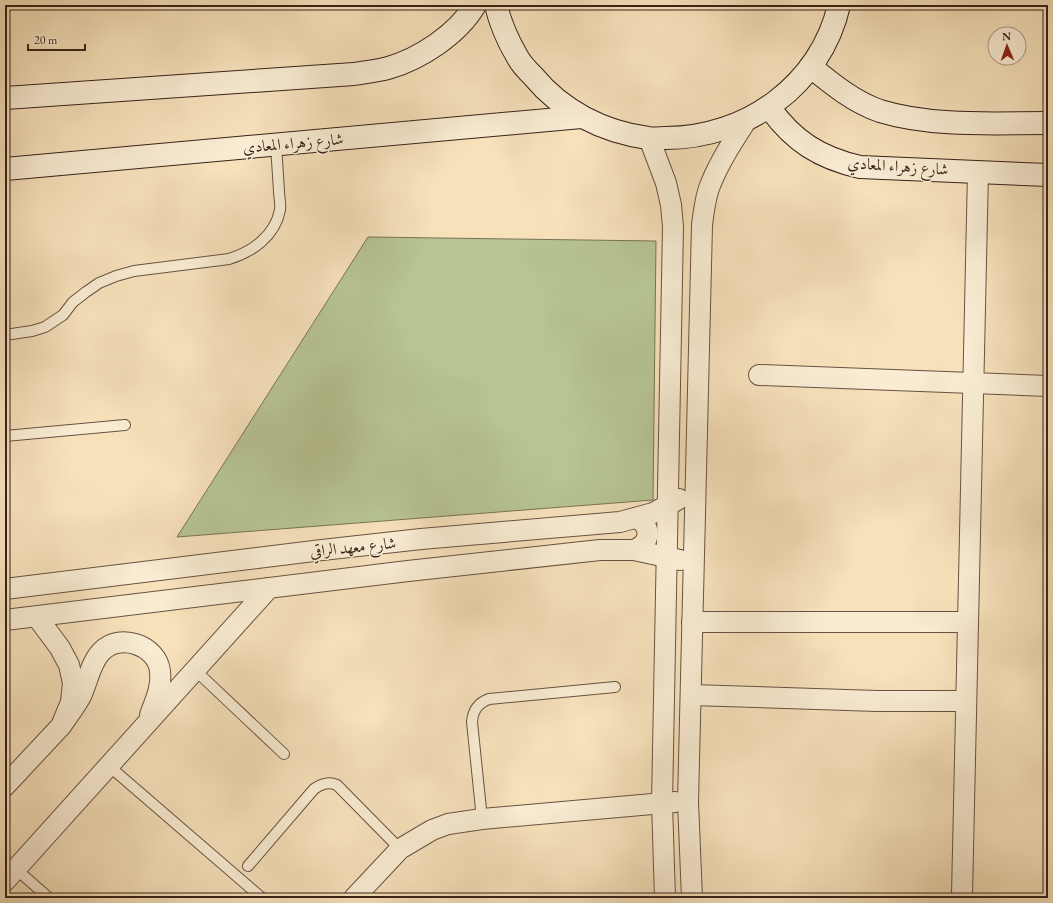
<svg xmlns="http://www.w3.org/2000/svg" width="1053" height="903" font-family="'EB Garamond',Amiri,serif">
<rect width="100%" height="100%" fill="#f6e1bb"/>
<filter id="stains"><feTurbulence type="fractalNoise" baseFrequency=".005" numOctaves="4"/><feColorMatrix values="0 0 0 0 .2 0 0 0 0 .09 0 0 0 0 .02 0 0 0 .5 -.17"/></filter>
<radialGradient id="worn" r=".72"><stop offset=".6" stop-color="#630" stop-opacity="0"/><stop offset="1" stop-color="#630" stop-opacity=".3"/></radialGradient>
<path fill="#b7c494" stroke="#787356" d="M 368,237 L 656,241 L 653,500 L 177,537 Z"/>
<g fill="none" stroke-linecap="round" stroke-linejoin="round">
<defs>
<g id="lane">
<path d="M 5,335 L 32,331 L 45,327 L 63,315 L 73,302 L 86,292 L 99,283 L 116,276 L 134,271 L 229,259 C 252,252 275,236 280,210 C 281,204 279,197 279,191 C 278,176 277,160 276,145"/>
<path d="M 5,436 L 125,425"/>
<path d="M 195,670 L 284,754"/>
<path d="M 109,766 L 262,898"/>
<path d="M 482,819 L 472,722 C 473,710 478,703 489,699 L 615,687"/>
<path d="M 248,866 L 314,789 C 321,784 328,781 337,785 L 400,849"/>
<path d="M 16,869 L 49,898"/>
</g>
<g id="street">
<path d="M 649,138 L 666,183 L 671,205 L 673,227 L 662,803 L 665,898"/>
<path d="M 759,375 L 1048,386"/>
<path d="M 634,550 C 651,543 652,527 637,518"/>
<path d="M 5,589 L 322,550 L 421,539 L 620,522 L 653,513 L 679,499"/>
<path d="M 5,620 L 408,571 L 600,550 L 634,550 L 680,560"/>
<path d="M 692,622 L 968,622"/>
<path d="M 691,695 L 877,701 L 966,701"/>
<path d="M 61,726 C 68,716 75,707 81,696 C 88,681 90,664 101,652 C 119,632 157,645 160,671 C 162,687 155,701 150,715"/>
<path d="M 5,786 L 61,726 L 71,702 L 73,683 L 69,665 L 60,648 L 37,617"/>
<path d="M 5,881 L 269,588"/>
<path d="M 962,895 L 978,172"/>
<path d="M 354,898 L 400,849 L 432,830 L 448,824 L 482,819 L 675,802"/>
<path d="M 692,898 L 688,802 L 702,225 C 704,211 705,196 711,183 C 720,161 733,141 746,121"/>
</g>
<g id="secondary">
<path d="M 496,5 C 500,23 508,41 518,58 C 522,65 528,71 533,76 C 562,111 603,132 648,138 C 654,139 660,138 666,138 C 746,138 821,85 839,5"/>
<path d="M 811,67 C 832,84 854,102 880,111 C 932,127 994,123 1048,123"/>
<path d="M 5,98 L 354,74 C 366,72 377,71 388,68 C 420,59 458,34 475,5"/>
<path d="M 769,107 C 793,141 820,158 860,167 L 1048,175"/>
<path d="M 5,169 L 581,117"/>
</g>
</defs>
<use href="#lane" stroke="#685242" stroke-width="12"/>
<use href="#street" stroke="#685242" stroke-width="22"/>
<use href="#secondary" stroke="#392219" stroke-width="24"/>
<use href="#lane" stroke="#f9ecd3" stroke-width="10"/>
<use href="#street" stroke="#f9ecd3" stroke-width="20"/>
<use href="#secondary" stroke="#f9ecd3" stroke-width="22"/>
</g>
<g text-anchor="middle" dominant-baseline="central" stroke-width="3" stroke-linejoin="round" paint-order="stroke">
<g font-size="16" fill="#392219" stroke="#f9ecd3">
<text transform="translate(293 143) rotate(-5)">شارع زهراء المعادي</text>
<text transform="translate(898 166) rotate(4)">شارع زهراء المعادي</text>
<text transform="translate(353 547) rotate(-6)">شارع معهد الراقي</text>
</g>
</g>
<rect width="1053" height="903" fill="none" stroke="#f6e1bb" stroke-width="20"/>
<rect x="6" y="6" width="1041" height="891" fill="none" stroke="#392219" stroke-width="2"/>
<rect x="10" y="10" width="1033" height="883" fill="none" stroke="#392219"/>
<g transform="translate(1007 46) rotate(358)"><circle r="19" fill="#f9ecd3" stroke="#ac9b89"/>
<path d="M0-3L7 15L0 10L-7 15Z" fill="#8f2418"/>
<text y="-6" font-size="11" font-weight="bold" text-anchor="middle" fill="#392219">N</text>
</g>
<path d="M28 44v6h57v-6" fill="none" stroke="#392219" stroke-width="2"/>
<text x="34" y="44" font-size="12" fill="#392219" stroke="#f9ecd3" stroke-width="3" paint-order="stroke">20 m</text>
<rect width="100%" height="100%" filter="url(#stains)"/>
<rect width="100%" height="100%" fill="url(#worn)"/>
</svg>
